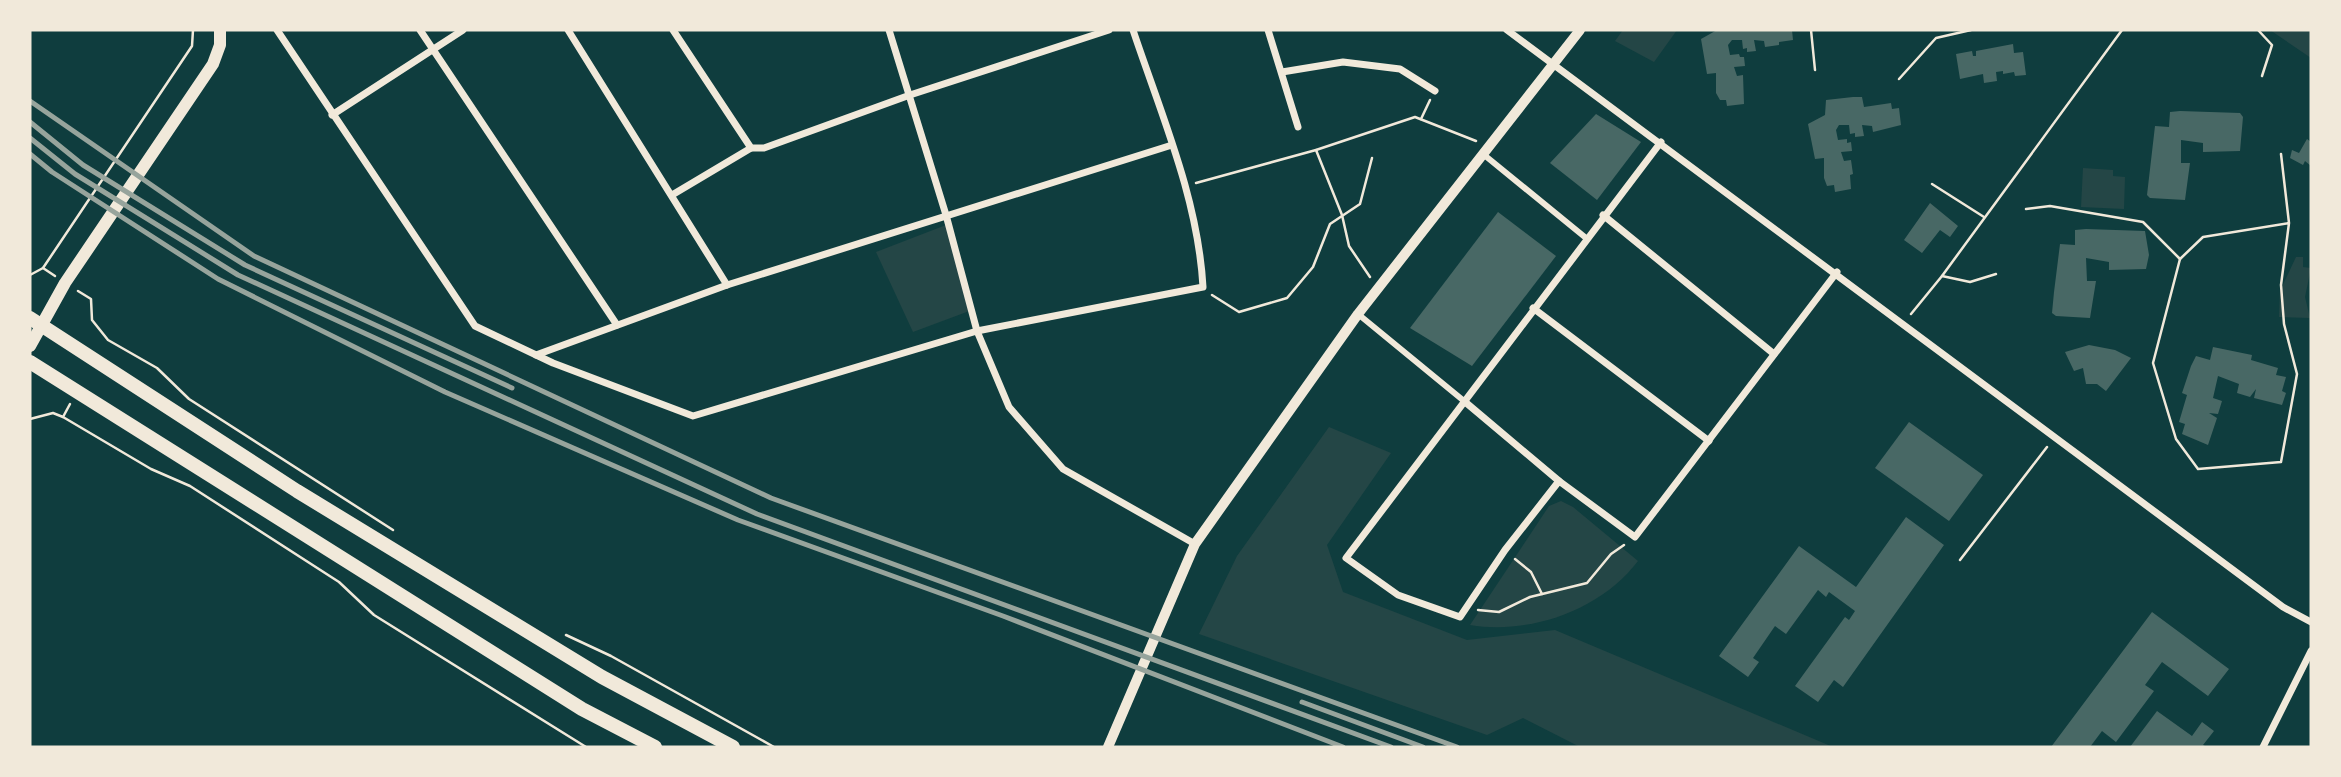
<svg xmlns="http://www.w3.org/2000/svg" width="2341" height="777" font-family="'Roboto Condensed',sans-serif">
<rect width="100%" height="100%" fill="#0f3d3e"/>
<g fill="#244646">
<path d="M 1623,30 L 1677,30 L 1654,62 L 1615,41 Z"/>
<path d="M 2270,30 L 2311,30 L 2311,58 Z"/>
<path d="M 2083,168 L 2113,170 L 2113,176 L 2125,177 L 2124,209 L 2081,207 Z"/>
<path d="M 946,225 L 972,310 L 913,332 L 876,252 Z"/>
<path d="M 2296,257 L 2303,257 L 2303,267 L 2311,268 L 2305,297 L 2310,318 L 2279,317 L 2280,291 Z"/>
<path d="M 1329,427 L 1391,453 L 1327,545 L 1343,592 L 1467,640 L 1555,630 L 1833,747 L 1580,747 L 1523,718 L 1487,735 L 1199,634 L 1237,556 Z"/>
<path d="M 1561,501 L 1573,507 L 1638,561 C 1601,610 1530,635 1470,625 L 1549,506 Z"/>
</g>
<g fill="#486865">
<path d="M 1717,30 L 1792,30 L 1793,40 L 1779,42 L 1779,45 L 1765,47 L 1764,41 L 1754,40 L 1756,51 L 1747,52 L 1747,48 L 1743,49 L 1742,40 L 1732,40 L 1728,45 L 1730,55 L 1739,54 L 1740,57 L 1744,57 L 1745,66 L 1734,67 L 1737,76 L 1743,75 L 1744,104 L 1727,106 L 1726,100 L 1720,100 L 1716,93 L 1716,73 L 1707,74 L 1701,39 Z"/>
<path d="M 2013,44 L 2014,53 L 2023,52 L 2026,75 L 2015,76 L 2014,72 L 2003,74 L 2003,71 L 1996,72 L 1997,81 L 1984,83 L 1983,74 L 1960,79 L 1956,54 L 1972,51 L 1973,56 L 1976,56 L 1976,51 Z"/>
<path d="M 1853,97 L 1862,97 L 1864,107 L 1891,103 L 1892,109 L 1899,108 L 1901,125 L 1873,132 L 1872,126 L 1862,125 L 1864,136 L 1855,137 L 1855,133 L 1850,134 L 1849,125 L 1839,125 L 1836,130 L 1838,140 L 1847,139 L 1847,143 L 1851,142 L 1852,151 L 1841,152 L 1844,161 L 1851,160 L 1853,174 L 1850,175 L 1851,189 L 1835,192 L 1834,185 L 1827,186 L 1824,178 L 1824,158 L 1815,159 L 1808,124 L 1825,115 L 1826,100 Z"/>
<path d="M 2180,111 L 2240,113 L 2243,117 L 2240,151 L 2203,152 L 2203,143 L 2181,140 L 2181,163 L 2190,163 L 2185,200 L 2150,198 L 2147,195 L 2155,126 L 2169,127 L 2170,112 Z"/>
<path d="M 1596,114 L 1641,142 L 1597,200 L 1550,163 Z"/>
<path d="M 2307,139 L 2311,142 L 2311,166 L 2305,161 L 2303,165 L 2290,158 L 2292,150 L 2299,153 Z"/>
<path d="M 1930,203 L 1958,226 L 1950,237 L 1940,230 L 1922,253 L 1904,240 Z"/>
<path d="M 1498,212 L 1556,256 L 1472,366 L 1410,328 Z"/>
<path d="M 2086,229 L 2145,231 L 2149,255 L 2146,269 L 2109,270 L 2109,262 L 2086,258 L 2087,281 L 2096,281 L 2090,318 L 2056,316 L 2052,313 L 2054,292 L 2060,244 L 2075,245 L 2075,230 Z"/>
<path d="M 2089,345 L 2115,350 L 2131,358 L 2106,391 L 2097,384 L 2086,384 L 2083,368 L 2074,371 L 2065,352 Z"/>
<path d="M 2213,347 L 2252,355 L 2251,360 L 2278,368 L 2276,375 L 2286,377 L 2282,391 L 2286,393 L 2282,405 L 2254,398 L 2256,389 L 2250,397 L 2237,393 L 2239,384 L 2218,376 L 2213,398 L 2222,401 L 2218,414 L 2209,413 L 2217,418 L 2208,445 L 2182,434 L 2185,424 L 2179,422 L 2187,395 L 2182,393 L 2191,366 L 2196,356 L 2210,360 Z"/>
<path d="M 1909,422 L 1983,475 L 1949,521 L 1875,468 Z"/>
<path d="M 1906,517 L 1944,545 L 1843,687 L 1834,680 L 1818,702 L 1795,686 L 1845,617 L 1849,620 L 1855,611 L 1829,592 L 1826,597 L 1818,590 L 1786,634 L 1775,626 L 1753,658 L 1759,662 L 1748,677 L 1719,656 L 1799,546 L 1856,587 Z"/>
<path d="M 2152,612 L 2229,669 L 2208,696 L 2162,662 L 2145,685 L 2154,691 L 2116,742 L 2102,731 L 2090,747 L 2051,747 Z"/>
<path d="M 2157,711 L 2192,736 L 2202,722 L 2214,731 L 2203,745 L 2207,747 L 2130,747 Z"/>
</g>
<g fill="none" stroke-linecap="round" stroke-linejoin="round">
<g stroke="#f1e9da" stroke-width="2.5">
<path d="M 1811,30 L 1815,70"/>
<path d="M 2258,30 L 2272,45 L 2262,76"/>
<path d="M 1899,79 L 1936,38 L 1971,30"/>
<path d="M 1421,119 L 1430,100"/>
<path d="M 1316,150 L 1342,215 L 1349,246 L 1370,277"/>
<path d="M 2281,154 L 2289,223 L 2203,237 L 2180,259 L 2153,363 L 2176,439 L 2198,469 L 2281,462 L 2297,374 L 2284,324 L 2281,285 L 2289,223"/>
<path d="M 1196,183 L 1316,150 L 1415,117 L 1476,141"/>
<path d="M 1932,184 L 1984,217"/>
<path d="M 2026,209 L 2050,206 L 2143,222 L 2180,259"/>
<path d="M 43,268 L 55,276"/>
<path d="M 30,275 L 43,268 L 192,46 L 193,30"/>
<path d="M 1942,276 L 1970,282 L 1996,274"/>
<path d="M 78,291 L 91,299 L 92,320 L 108,340 L 157,368 L 189,399 L 393,530"/>
<path d="M 1212,295 L 1239,312 L 1287,298 L 1313,267 L 1330,224 L 1360,204 L 1372,158"/>
<path d="M 1911,314 L 1942,276 L 2122,30"/>
<path d="M 63,417 L 70,404"/>
<path d="M 30,419 L 53,413 L 63,417 L 151,469 L 190,486 L 339,582 L 374,615 L 586,747"/>
<path d="M 1515,559 L 1531,572 L 1542,594"/>
<path d="M 1960,560 L 2047,447"/>
<path d="M 1478,610 L 1499,612 L 1530,597 L 1587,583 L 1611,554 L 1624,545"/>
<path d="M 566,635 L 611,656 L 774,747"/>
</g>
<g stroke="#f1e9da" stroke-width="6">
<path d="M 1483,154 L 1586,238"/>
<path d="M 1358,314 L 1464,401"/>
</g>
<g stroke="#f1e9da" stroke-width="7">
<path d="M 277,30 L 475,326 L 553,363 L 693,416 L 977,331 L 1203,287 C 1198,198 1161,114 1133,30"/>
<path d="M 420,30 L 617,325"/>
<path d="M 568,30 L 727,285"/>
<path d="M 673,30 L 751,148 L 764,148 L 910,95 L 1109,30"/>
<path d="M 889,30 L 946,215 L 977,331 L 1009,407 L 1063,469 L 1195,544"/>
<path d="M 1268,30 L 1298,127"/>
<path d="M 1507,30 L 2283,607 L 2311,622"/>
<path d="M 1282,72 L 1343,62 L 1400,69 L 1435,91"/>
<path d="M 332,115 L 463,30"/>
<path d="M 1661,142 L 1346,558 L 1398,595 L 1460,617 L 1505,550 L 1559,481 L 1635,537 L 1837,272"/>
<path d="M 672,195 L 751,148"/>
<path d="M 1603,215 L 1774,354"/>
<path d="M 1533,308 L 1709,441"/>
<path d="M 536,355 L 727,285 L 1172,145"/>
<path d="M 1464,401 L 1559,481"/>
<path d="M 2263,747 L 2311,651"/>
</g>
<path stroke="#f1e9da" stroke-width="10" d="M 1108,747 L 1195,544 L 1358,314 L 1580,30"/>
<path stroke="#f1e9da" stroke-width="12" d="M 30,346 L 65,283 L 213,64 L 220,45 L 220,30"/>
<g stroke="#f1e9da" stroke-width="14">
<path d="M 30,318 L 297,491 L 602,677 L 733,747"/>
<path d="M 30,362 L 582,709 L 655,747"/>
</g>
<g stroke="#97a49c" stroke-width="5">
<path d="M 30,101 L 254,256 L 771,498 L 1457,747"/>
<path d="M 30,122 L 83,165 L 245,265 L 512,388"/>
<path d="M 30,138 L 75,174 L 238,275 L 757,514 L 1391,747"/>
<path d="M 30,154 L 52,172 L 218,279 L 445,392 L 738,520 L 1003,616 L 1343,747"/>
<path d="M 1302,702 L 1423,747"/>
</g>
</g>
<rect width="2341" height="777" fill="none" stroke="#f1e9da" stroke-width="63"/>
</svg>
